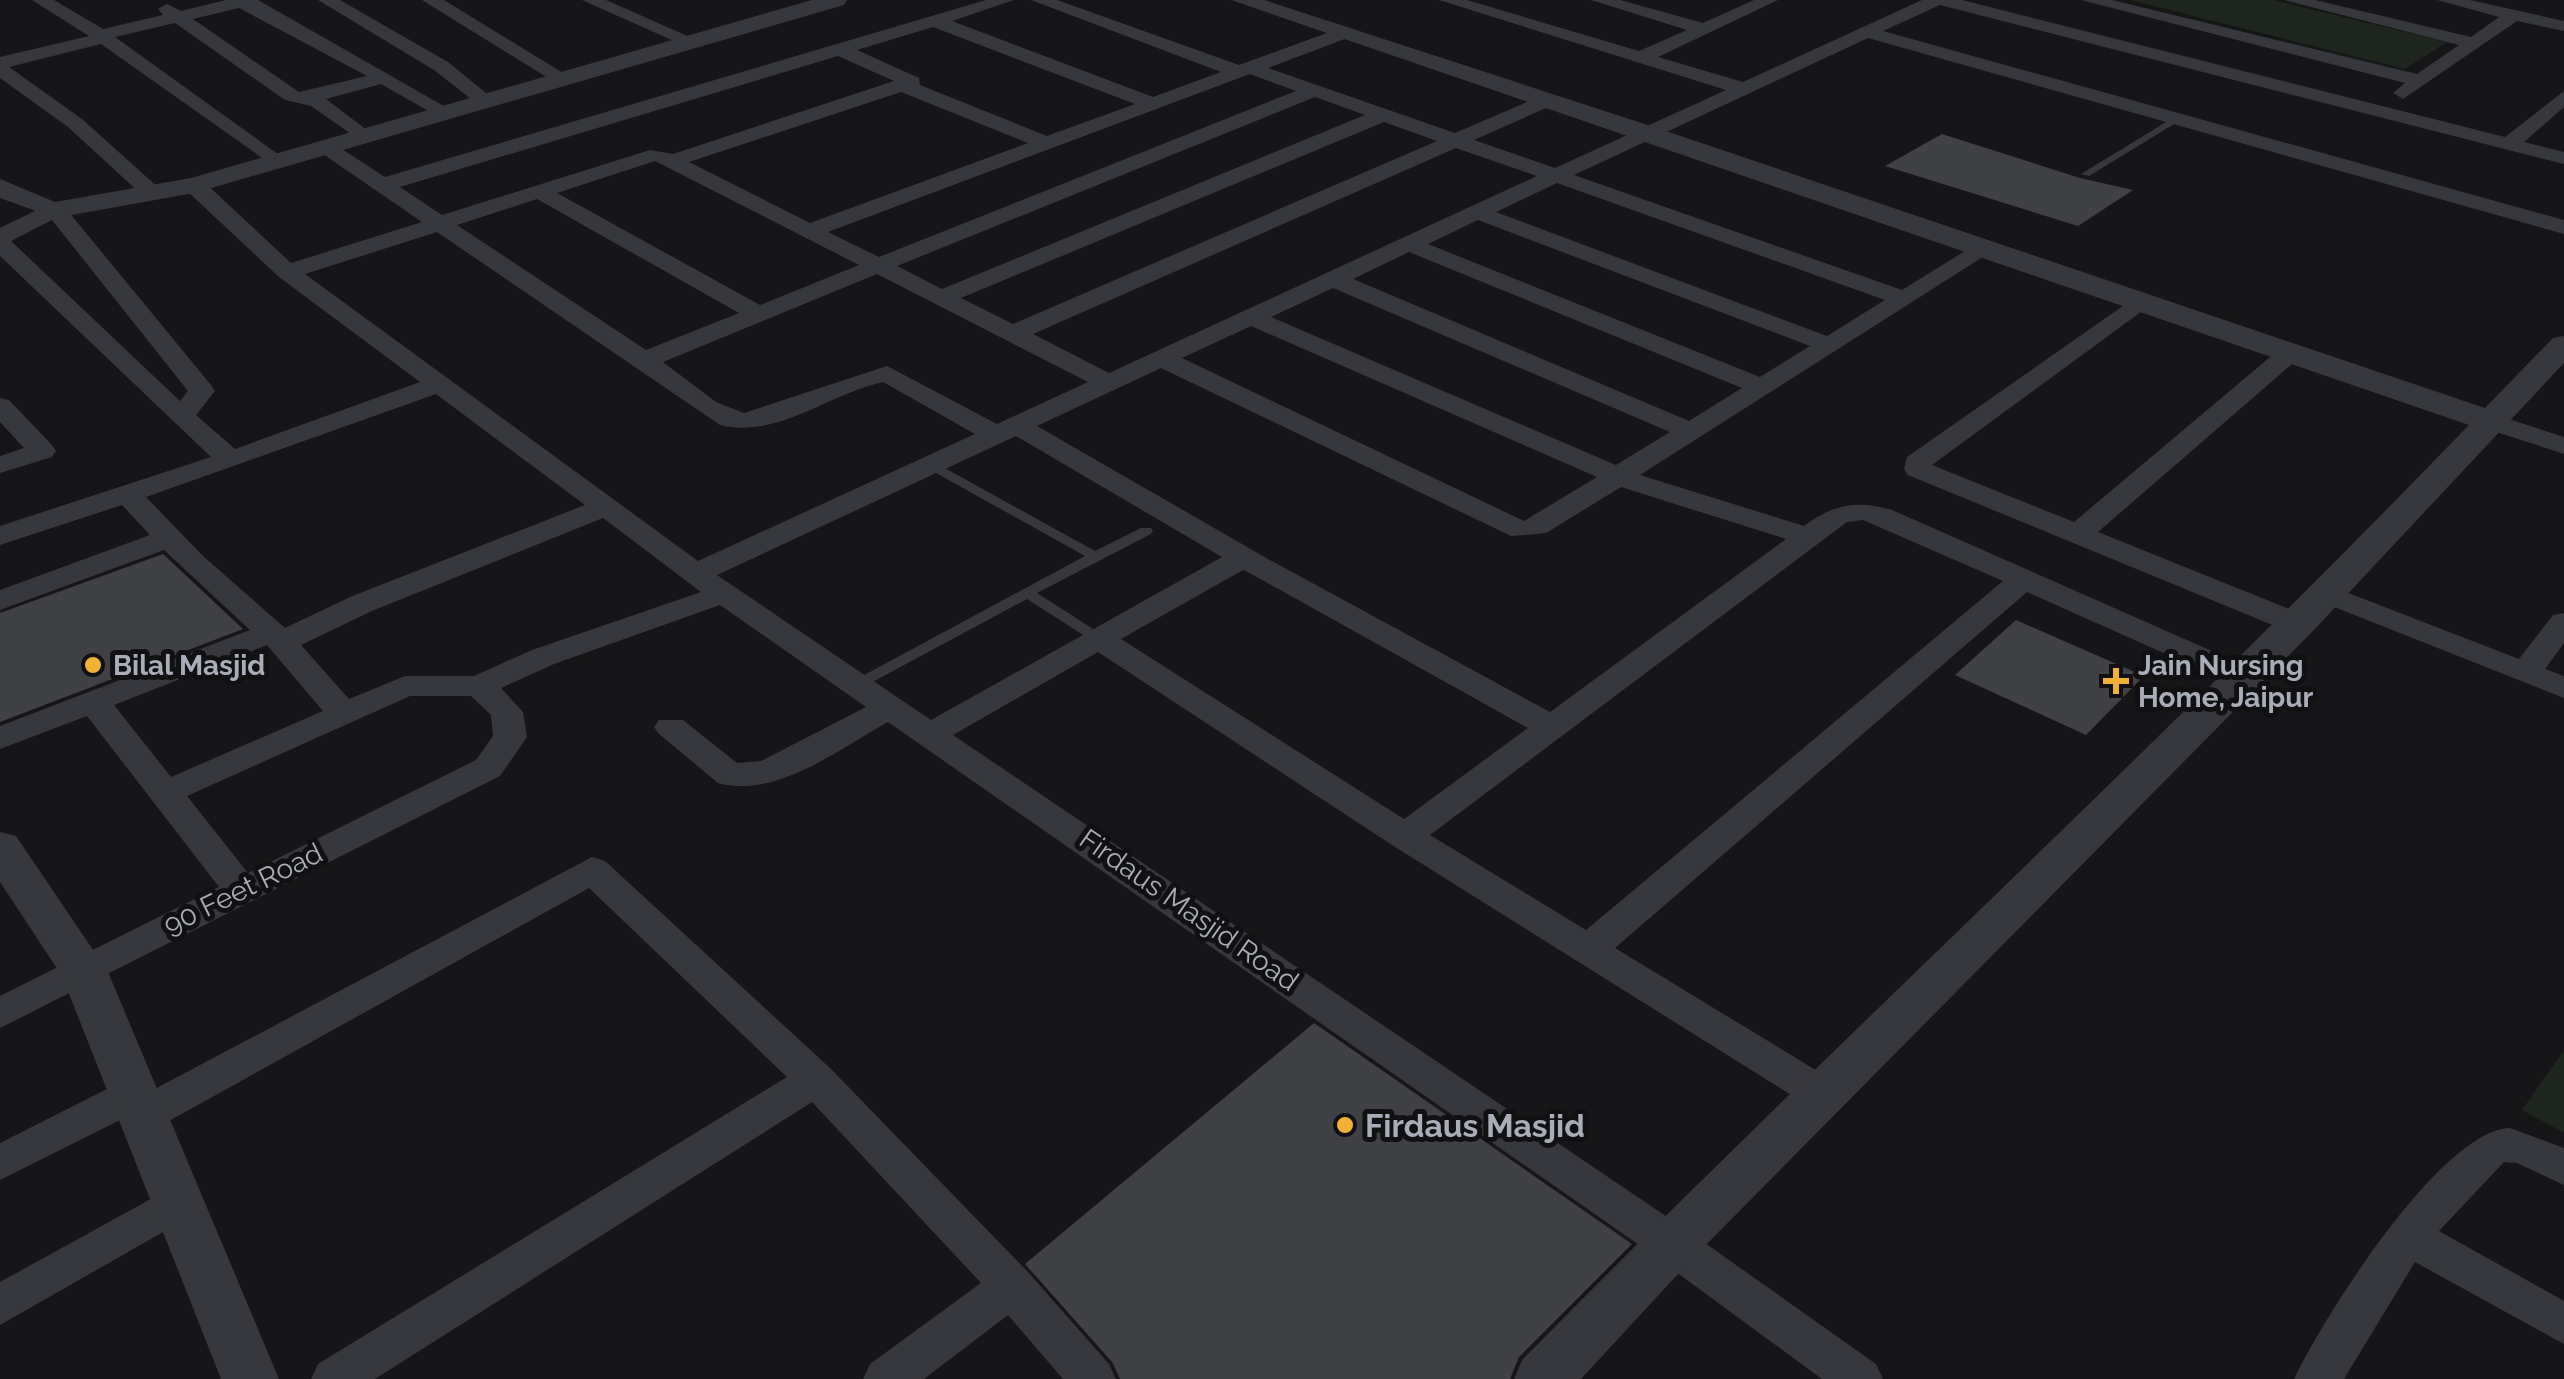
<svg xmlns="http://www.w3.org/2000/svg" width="2564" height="1379" font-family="Raleway,sans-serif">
<rect width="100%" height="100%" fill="#161618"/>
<g fill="#1e261f">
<path d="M 2130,0 L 2273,0 L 2447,42 L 2405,69 Z"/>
<path d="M 2564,1050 L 2564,1133 L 2522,1110 Z"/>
</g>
<g fill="#404145">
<path d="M 1942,134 L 2080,178 L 2133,190 L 2078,226 L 1885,166 Z"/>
<path d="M 163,554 L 243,629 L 0,722 L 0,613 Z"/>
<path d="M 2016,620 L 2144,676 L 2086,735 L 1955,675 Z"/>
<path d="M 1314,1023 L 1632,1244 L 1519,1357 L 1510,1379 L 1120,1379 L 1112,1362 L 1025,1264 Z"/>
</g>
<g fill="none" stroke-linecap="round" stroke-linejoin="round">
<g fill="#37383d" fill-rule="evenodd">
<path d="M 2176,116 L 2181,119 L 2179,121 L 2089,176 L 2081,174 Z"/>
<path d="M 932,461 L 1095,551 L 1141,528 L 1151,528 L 1153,531 L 1151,534 L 1037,593 L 1101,634 L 1103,637 L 1101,640 L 1091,640 L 1027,599 L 865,686 L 855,686 L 853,683 L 855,680 L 1085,556 L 927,468 L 927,462 Z"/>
</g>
<g fill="#37383d" fill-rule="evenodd">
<path d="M 32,0 L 54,0 L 103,29 L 163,15 L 158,9 L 167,4 L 181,11 L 226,0 L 258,0 L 456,113 L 439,117 L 381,84 L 326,99 L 371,133 L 374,137 L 364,143 L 311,106 L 285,100 L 175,23 L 115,37 L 282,157 L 286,161 L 275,167 L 101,44 L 9,67 L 82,119 L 161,190 L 150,197 L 142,195 L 68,127 L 0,78 L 0,57 L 89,36 ZM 239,8 L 367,76 L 299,92 L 193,19 Z"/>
<path d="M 318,0 L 340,0 L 448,62 L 497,102 L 480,106 L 434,70 Z"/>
<path d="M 422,0 L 444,0 L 573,79 L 556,83 Z"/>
<path d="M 582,0 L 606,0 L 701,42 L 685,46 Z"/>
<path d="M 986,0 L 1014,0 L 952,21 L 1153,97 L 1221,72 L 1031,0 L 1057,0 L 1239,65 L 1338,29 L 1350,29 L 1350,37 L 1268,68 L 1455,133 L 1541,96 L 1555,96 L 1555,104 L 1474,140 L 1555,168 L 1726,90 L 1439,0 L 1467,0 L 1639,51 L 1687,30 L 1591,0 L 1620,0 L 1703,23 L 1754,0 L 1778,0 L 1658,57 L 1743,82 L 1922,0 L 1962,0 L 2505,137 L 2564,91 L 2564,107 L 2524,142 L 2564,152 L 2564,164 L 1940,5 L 1883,31 L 2564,220 L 2564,234 L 1868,38 L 1574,175 L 1902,290 L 1978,243 L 1994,243 L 1997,248 L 1640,475 L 1804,526 C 1834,504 1856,500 1892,510 L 2255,670 L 2260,677 L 2244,687 L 2233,684 L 2027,592 L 1615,948 L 1837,1083 L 1843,1094 L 1837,1105 L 1822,1110 L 1807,1105 L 1392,845 L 1098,652 L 953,735 L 1688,1231 L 1876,1364 L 1883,1379 L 1822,1379 L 1642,1247 L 888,722 C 839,749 776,799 718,783 L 659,734 L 654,727 L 659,720 L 683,720 L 737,763 L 761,761 L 866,707 L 720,605 L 554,664 L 501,688 L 523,712 L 527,737 L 500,776 L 0,1028 L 0,996 L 219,887 L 87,716 L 0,749 L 0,726 L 250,630 L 164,550 L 0,610 L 0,590 L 150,535 L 122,505 L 0,545 L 0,526 L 211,457 L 0,256 L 0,228 L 47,205 L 63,205 L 211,385 L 215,391 L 196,415 L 235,449 L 420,382 L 279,277 L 186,190 L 186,180 L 202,180 L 291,263 L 422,222 L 320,152 L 320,144 L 334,144 L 385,177 ZM 933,27 L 1135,104 L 1047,136 L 920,85 L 919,78 L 857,50 ZM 838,56 L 894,81 L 673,154 L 650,150 L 442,215 L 400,187 ZM 1250,74 L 1296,91 L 879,257 L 828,232 ZM 901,92 L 1028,143 L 810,223 L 689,162 ZM 1315,97 L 1365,115 L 942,289 L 897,266 ZM 1384,122 L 1437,141 L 1013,324 L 961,298 ZM 1456,148 L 1537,176 L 1109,373 L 1033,334 ZM 655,161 L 859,265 L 760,305 L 557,193 ZM 1557,183 L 1885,300 L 1827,336 L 1496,212 ZM 537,199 L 739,313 L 646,350 L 457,225 ZM 52,220 L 188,391 L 180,401 L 11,241 ZM 1478,220 L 1810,346 L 1760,377 L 1428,244 ZM 437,232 L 720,425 C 778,439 828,394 883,382 L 975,434 L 698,561 L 305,274 ZM 1409,252 L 1742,388 L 1689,421 L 1353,279 ZM 877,274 L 1088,382 L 997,424 L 887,366 L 744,413 L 716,402 L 663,362 ZM 1333,288 L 1670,432 L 1616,465 L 1271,317 ZM 1251,326 L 1597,477 L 1524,521 L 1182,358 ZM 1161,368 L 1511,536 L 1546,533 L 1621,487 L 1786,539 L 1550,712 L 1268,559 L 1037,426 ZM 436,394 L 585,505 L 350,597 L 285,628 L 203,556 L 146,497 ZM 1016,436 L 1222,557 L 931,720 L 717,575 ZM 603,518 L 701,592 L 532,650 L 474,676 L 405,676 L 349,699 L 301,645 L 372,611 ZM 1863,520 L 2003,581 L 1586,930 L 1430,835 L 1847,522 ZM 1243,570 L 1246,571 L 1528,728 L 1404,819 L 1121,639 ZM 267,645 L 323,711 L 171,777 L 114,705 ZM 410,696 L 471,696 L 491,715 L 493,736 L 476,760 L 248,873 L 187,796 Z"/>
<path d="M 2081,0 L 2112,0 L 2417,74 L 2459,45 L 2284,0 L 2315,0 L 2471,37 L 2499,17 L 2437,0 L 2470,0 L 2564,21 L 2564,31 L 2517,21 L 2403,99 L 2393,93 L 2405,83 Z"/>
<path d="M 2140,294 L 2149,296 L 2152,301 L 2149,306 L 1932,465 L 2074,522 L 2282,347 L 2300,347 L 2304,352 L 2300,357 L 2098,532 L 2309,617 L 2314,624 L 2309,631 L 2287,631 L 1908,475 L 1904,469 L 1907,457 Z"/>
<path d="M 0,398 L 9,400 L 52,445 L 56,451 L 52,457 L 0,473 L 0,456 L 24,448 L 0,422 Z"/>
<path d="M 2490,413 L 2564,437 L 2564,454 L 2481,427 L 2477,421 L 2481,415 Z"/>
<path d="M 2325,584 L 2519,659 L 2553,615 L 2564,613 L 2564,643 L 2545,669 L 2564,676 L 2564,698 L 2314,599 L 2310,593 Z"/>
<path d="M 592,857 L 605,861 L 830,1068 L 1028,1272 L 1109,1364 L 1116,1379 L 1063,1379 L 1008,1315 L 924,1379 L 863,1379 L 870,1364 L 981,1283 L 812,1102 L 375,1379 L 311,1379 L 318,1364 L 787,1077 L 589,888 L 158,1127 L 143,1131 L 128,1127 L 124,1118 L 0,1180 L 0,1143 L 119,1083 L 134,1078 L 149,1083 L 153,1090 Z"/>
<path d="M 2510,1128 L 2564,1148 L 2564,1185 L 2517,1163 L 2504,1162 L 2439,1231 L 2564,1301 L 2564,1344 L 2415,1262 L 2344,1379 L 2294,1379 C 2323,1318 2441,1130 2510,1128 Z"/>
<path d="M 178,1184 L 193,1189 L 200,1202 L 193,1215 L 0,1325 L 0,1282 Z"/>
</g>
<g fill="#37383d" fill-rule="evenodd">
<path d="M 812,0 L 847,0 L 844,5 L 194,193 L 55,218 L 0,198 L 0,179 L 55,202 L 191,178 Z"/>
<path d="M 1231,0 L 1264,0 L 1660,129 L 2485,408 L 2553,338 L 2564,336 L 2564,363 L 2312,632 L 1691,1260 L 1581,1379 L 1514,1379 L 1522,1360 C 1833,1044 2161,744 2469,425 Z"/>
<path d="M 0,832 L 16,836 L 108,972 L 279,1379 L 221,1379 L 62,976 L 0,882 Z"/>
</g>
</g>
<g fill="#f2b134" stroke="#111113" stroke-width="4">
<circle cx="93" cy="665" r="10"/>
<path d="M2111 666h10v10h10v10h-10v10h-10v-10h-10v-10h10z"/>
<circle cx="1345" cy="1125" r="10"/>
</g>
<g text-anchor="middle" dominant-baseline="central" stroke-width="10" stroke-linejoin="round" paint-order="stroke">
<g font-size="28" font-weight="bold" fill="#a8adb8" stroke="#111113" text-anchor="start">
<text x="113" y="665">Bilal Masjid</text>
<text x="2138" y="665">Jain Nursing<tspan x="2138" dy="32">Home, Jaipur</tspan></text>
</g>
<g font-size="28" fill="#a8adb8" stroke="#111113">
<text transform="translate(243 889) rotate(-26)">90 Feet Road</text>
<text transform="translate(1189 910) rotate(35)">Firdaus Masjid Road</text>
</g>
<g font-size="32" font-weight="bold" fill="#a8adb8" stroke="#111113" text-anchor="start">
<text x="1365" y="1125">Firdaus Masjid</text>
</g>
</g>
</svg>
